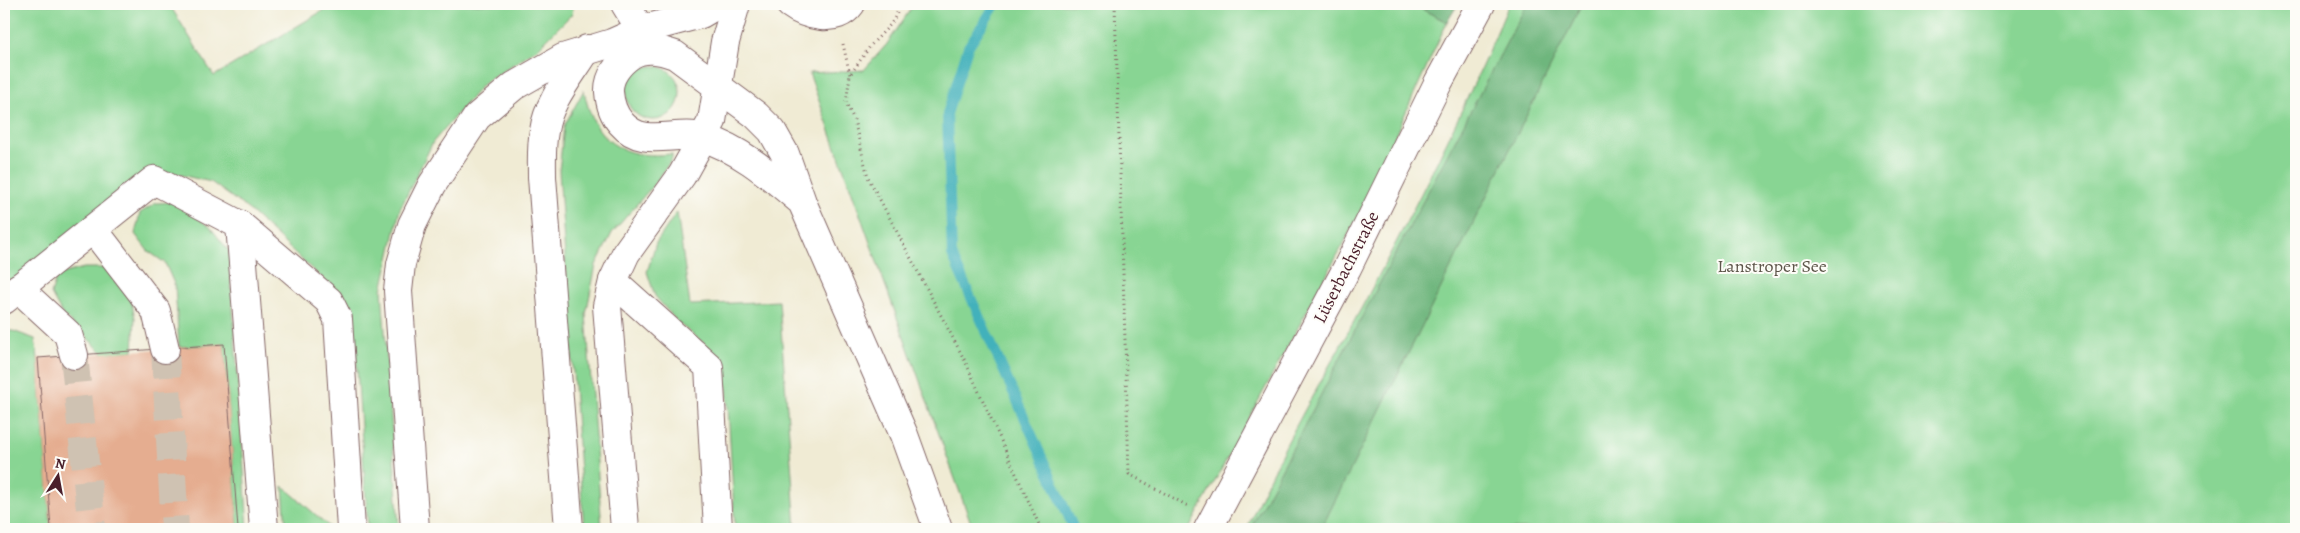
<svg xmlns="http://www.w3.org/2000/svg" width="2300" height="533" font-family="Alegreya,serif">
<rect width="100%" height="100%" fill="#fdfcf7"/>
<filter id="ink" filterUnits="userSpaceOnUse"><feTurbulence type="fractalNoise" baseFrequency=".02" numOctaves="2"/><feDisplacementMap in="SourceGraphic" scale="10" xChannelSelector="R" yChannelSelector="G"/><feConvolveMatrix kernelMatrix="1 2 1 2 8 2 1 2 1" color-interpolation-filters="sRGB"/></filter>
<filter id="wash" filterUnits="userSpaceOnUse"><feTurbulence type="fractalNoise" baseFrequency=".0096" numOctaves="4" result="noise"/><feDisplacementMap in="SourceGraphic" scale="20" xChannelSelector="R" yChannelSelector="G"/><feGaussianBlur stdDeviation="1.12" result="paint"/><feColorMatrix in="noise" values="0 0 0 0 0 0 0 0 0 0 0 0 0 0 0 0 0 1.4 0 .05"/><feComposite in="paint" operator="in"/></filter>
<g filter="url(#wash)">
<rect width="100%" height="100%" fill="#f0ebd4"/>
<g fill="#88d593" stroke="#697a5f">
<path d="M 4,4 L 169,4 L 214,76 L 334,4 L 574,4 L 572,14 L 538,48 L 483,84 L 433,142 L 400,209 L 382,290 L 399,529 L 368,529 L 356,354 L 345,300 L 249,210 L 211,182 L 168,172 L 4,286 Z"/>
<path d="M 914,4 L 1412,4 L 1447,22 L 1358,217 L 1189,529 L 973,529 L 809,73 L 864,70 L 887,44 Z"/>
<path d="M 1509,4 L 2296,4 L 2296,529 L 1247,529 C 1278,452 1322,380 1362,307 C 1415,208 1466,107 1509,4 Z"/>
<circle cx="653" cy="93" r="27"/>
<path d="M 584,90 C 593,141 622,160 672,154 L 672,159 L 657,181 L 612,233 L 596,265 L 586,314 L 602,529 L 584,529 L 559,171 L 564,126 Z"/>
<path d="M 175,202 L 210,227 L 229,251 L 248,529 L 238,529 L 224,344 L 179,347 L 175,286 L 165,263 L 148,251 L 135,234 L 140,213 L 156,203 Z"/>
<path d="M 677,212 L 690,305 L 779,301 L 796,529 L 735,529 L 727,390 L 721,362 L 705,344 L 678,323 L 655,296 L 647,272 L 656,243 Z"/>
<path d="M 84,268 L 107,268 L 128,287 L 135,318 L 133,351 L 104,354 L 62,314 L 51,294 L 57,275 Z"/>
<path d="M 4,331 L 13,331 L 35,339 L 38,358 L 51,529 L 4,529 Z"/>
<path d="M 283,486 L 332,529 L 286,529 Z"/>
</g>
<g fill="#6eb67d" stroke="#5c6a54">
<path d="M 1412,4 L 1458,4 L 1447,22 Z"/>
<path d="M 1527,4 L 1582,4 L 1321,529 L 1250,529 Z"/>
</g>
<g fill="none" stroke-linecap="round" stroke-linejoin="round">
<path stroke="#42b1bb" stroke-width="10" d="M 996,4 L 968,47 L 947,114 L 952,255 L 1074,529"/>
</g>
<g id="blocks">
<path fill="#e5ad90" d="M 224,344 L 238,529 L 51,529 L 38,358 Z"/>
</g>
</g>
<g filter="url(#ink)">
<use href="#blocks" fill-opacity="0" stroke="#846666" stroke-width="1"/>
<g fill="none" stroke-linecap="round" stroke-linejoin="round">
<g stroke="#cfc2b2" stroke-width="28" stroke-dasharray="28 14" stroke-linecap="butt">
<path d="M 165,349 L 175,529"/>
<path d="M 74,355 L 92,529"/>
</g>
<defs>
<g id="minor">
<path d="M 625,4 L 641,30 L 646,47"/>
<path d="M 790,4 C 806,16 837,24 851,4"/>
<path d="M 802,202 C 772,177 741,149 704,138 C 676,129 644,150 621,123 C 613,114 610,105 609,92 C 608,77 619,63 631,55 C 645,46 661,50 675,55 L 756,115 L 772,131 L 785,154 L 802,202 L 904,435 L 938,529"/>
<path d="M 240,225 L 329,301 L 338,319 L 351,529"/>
<path d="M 93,229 L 156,311 L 165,349"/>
<path d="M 613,281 L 709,367 L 718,529"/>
<path d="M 18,288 L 68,334 L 74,355"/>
<path d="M 4,300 L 154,180 L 240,225 L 264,529"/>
<path d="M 415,529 L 398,291 L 401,264 L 412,225 L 432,185 L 477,117 L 514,86 L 563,58 L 612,43 L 641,30 L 701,14 L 718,4"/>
<path d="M 569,529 L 542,177 C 542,162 541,146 544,131 C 548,101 572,74 587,49"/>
<path d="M 625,529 L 607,306 L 613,281 L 626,253 L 682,175 L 712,121 L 725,42 L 736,4"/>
<path d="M 1208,529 L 1347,268 L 1438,83 L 1481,4"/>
</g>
</defs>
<use href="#minor" stroke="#846666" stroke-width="30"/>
<g stroke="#846666" stroke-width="3" stroke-dasharray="1 4" stroke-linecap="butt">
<path d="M 902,4 L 891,24 L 871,45 L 850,75 L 846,103 L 854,120 L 868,177 L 965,361 L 1041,529"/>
<path d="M 1115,4 L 1129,474 L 1188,506"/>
<path d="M 843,44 L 850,75"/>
</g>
<use href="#minor" stroke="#fff" stroke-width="28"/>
</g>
</g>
<g text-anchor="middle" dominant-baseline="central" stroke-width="4" stroke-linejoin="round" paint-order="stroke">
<g font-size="18" fill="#5d564a" stroke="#fdfcf7">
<text x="1772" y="266">Lanstroper See</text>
</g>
<g font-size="18" fill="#4a1f2b" stroke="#fdfcf7">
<text transform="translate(1346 267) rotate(-63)">Lüserbachstraße</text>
</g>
</g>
<rect width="2300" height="533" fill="none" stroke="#fdfcf7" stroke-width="20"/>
<g transform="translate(58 476) rotate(11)" stroke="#fdfcf7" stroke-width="4" paint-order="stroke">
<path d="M0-4L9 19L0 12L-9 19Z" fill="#4a1f2b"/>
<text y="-8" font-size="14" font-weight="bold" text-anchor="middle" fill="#4a1f2b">N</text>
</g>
</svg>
